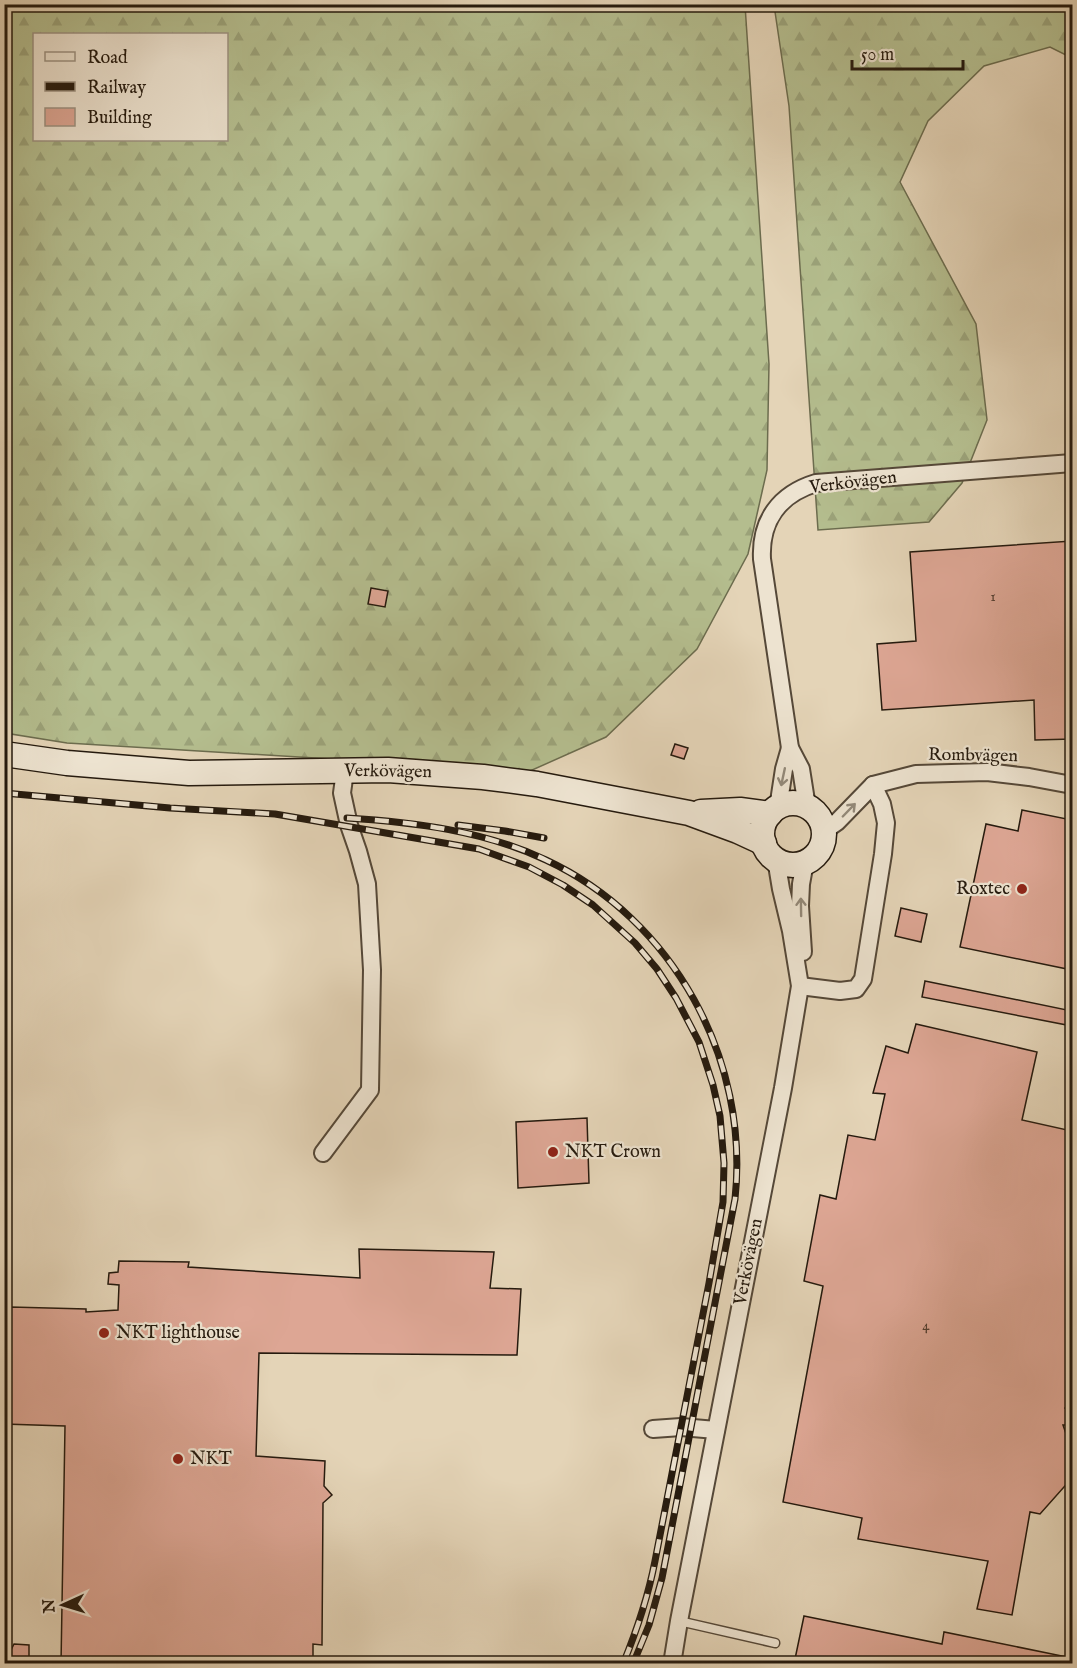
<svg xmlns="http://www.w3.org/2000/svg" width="1077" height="1668" font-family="'IM FELL English',serif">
<defs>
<pattern id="forest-firs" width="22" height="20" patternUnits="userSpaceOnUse" patternTransform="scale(1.5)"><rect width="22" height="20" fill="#b4bd8e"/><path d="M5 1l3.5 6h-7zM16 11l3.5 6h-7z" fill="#9ba279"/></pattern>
</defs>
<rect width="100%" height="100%" fill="#e4d4b7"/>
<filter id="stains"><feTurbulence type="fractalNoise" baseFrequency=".00333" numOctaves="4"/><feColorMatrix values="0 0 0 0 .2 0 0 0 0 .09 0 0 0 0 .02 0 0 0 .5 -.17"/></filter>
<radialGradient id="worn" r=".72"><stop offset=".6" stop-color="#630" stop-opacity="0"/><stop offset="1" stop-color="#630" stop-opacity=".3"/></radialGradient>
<g fill="url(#forest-firs)" stroke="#6c6c4e" stroke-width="1.5" fill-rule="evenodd">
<path d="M 4,5 L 745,5 L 769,364 L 767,470 L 748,554 L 697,649 L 606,737 L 530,771 L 67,743 L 5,733 ZM 34,34 L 226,34 L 226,140 L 34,140 Z"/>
<path d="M 774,5 L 1072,5 L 1072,58 L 1050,47 L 984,66 L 928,121 L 900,182 L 976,324 L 987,420 L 962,483 L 929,522 L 818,530 L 789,106 Z"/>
</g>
<g fill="#dda694" stroke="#251a0e" stroke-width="1.5">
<path d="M 1072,541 L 1072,739 L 1035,740 L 1034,700 L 882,710 L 877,644 L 916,641 L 910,552 Z"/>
<path d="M 371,588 L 388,591 L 385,607 L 368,604 Z"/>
<path d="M 675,744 L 688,748 L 684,759 L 671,755 Z"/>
<path d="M 1022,810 L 1072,820 L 1072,970 L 960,947 L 986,824 L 1018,831 Z"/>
<path d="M 901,908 L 927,914 L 921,942 L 895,936 Z"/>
<path d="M 925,981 L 1072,1011 L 1072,1026 L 922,997 Z"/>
<path d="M 916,1024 L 1037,1052 L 1022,1120 L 1072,1131 L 1072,1400 L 1065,1408 L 1072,1412 L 1072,1425 L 1063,1425 L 1072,1451 L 1072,1478 L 1040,1514 L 1030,1512 L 1012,1615 L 977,1609 L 988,1561 L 858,1539 L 862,1518 L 783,1502 L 823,1286 L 804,1281 L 820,1195 L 836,1199 L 848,1135 L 875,1140 L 885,1094 L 873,1093 L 886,1046 L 908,1053 Z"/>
<path d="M 587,1118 L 589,1183 L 518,1188 L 516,1122 Z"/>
<path d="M 359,1249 L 494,1252 L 490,1288 L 521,1289 L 517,1355 L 259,1353 L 256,1456 L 325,1461 L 324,1486 L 332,1495 L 323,1503 L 322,1645 L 313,1644 L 313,1664 L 61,1664 L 65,1426 L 4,1424 L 4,1329 L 10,1329 L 11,1307 L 86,1309 L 86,1312 L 118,1310 L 119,1285 L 108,1284 L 109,1273 L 118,1272 L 119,1261 L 189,1262 L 188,1267 L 360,1278 Z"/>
<path d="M 804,1616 L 942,1644 L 944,1632 L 1072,1658 L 1072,1664 L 816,1664 L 795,1659 Z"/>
<path d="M 14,1644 L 29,1645 L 29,1664 L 4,1664 Z"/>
</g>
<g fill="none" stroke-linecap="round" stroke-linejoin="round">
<defs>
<path id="lane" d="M 679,1621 L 775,1643"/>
<g id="street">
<path d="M 807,807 L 801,769 L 790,748 L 762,559 C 760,520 780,494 816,483 L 1072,463"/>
<path d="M 778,808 L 784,769 L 790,748"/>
<path d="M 824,831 L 837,822 L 873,785 L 916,774 L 987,772 L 1029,777 L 1072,785"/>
<path d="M 803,952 L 800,906 L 801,884 L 805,862"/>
<path d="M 800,986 L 840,991 L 856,989 L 863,979 L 883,854 L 886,823 L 882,804 L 873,785"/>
<path d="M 323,1153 L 370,1090 L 372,970 L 367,884 L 358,851 L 349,825 L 342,793 L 345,771"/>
<path d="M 653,1429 L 681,1427 L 716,1430"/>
<path d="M 672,1664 L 679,1621 L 783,1088 L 800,986 L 791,931 L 781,889 L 776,859"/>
</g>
<g id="secondary">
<path d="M 4,754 L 67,763 L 189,773 L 388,770 L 483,777 L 537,784 L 689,813 L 738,831 L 764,843"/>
<circle cx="793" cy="834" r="31"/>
<path d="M 701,812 L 740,810 L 770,814"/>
</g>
</defs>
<use href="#lane" stroke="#554838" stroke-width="11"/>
<use href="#street" stroke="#554838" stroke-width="20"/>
<use href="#secondary" stroke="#251a0e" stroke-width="27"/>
<use href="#lane" stroke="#ede3d0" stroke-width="8"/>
<use href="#street" stroke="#ede3d0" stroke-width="16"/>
<use href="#secondary" stroke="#ede3d0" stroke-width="24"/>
<defs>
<g id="rail">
<path d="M 4,793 L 170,808 L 275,814 L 479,849 L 529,867 L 563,885 L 593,905 L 635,943 L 657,969 L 676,998 L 699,1042 L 713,1085 L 720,1116 L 724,1163 L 723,1202 L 709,1283 L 655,1561 C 648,1597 637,1630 623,1664"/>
<path d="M 347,818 C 414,822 485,831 546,860 C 673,919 750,1059 735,1199 L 662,1578 L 649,1625 L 633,1664"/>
<path d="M 458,825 L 505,831 L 544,838"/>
</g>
</defs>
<use href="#rail" stroke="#251a0e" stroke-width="7"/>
<use href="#rail" stroke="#ede3d0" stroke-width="4.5" stroke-dasharray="14" stroke-linecap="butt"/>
</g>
<defs><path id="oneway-shaft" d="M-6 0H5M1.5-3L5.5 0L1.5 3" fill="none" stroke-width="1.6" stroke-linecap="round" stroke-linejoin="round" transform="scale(1.5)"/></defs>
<g stroke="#938979">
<use href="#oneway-shaft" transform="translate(783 777) rotate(102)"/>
<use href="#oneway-shaft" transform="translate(849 810) rotate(-46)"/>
<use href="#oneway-shaft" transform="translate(801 907) rotate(-91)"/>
</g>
<g fill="#8f2418" stroke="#ede3d0" stroke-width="2">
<circle cx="1022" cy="889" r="6"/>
<circle cx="553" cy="1152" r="6"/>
<circle cx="104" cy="1333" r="6"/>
<circle cx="178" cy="1459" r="6"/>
</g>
<g text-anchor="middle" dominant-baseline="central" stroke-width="4.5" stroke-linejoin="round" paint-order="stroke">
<g font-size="15" fill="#533d30">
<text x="993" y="596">1</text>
<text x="926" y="1325">4</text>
</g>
<g font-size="18" fill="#251a0e" stroke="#ede3d0">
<text transform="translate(853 483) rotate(-7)">Verkövägen</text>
<text transform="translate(973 756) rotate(1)">Rombvägen</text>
<text transform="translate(388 772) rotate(1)">Verkövägen</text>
<text transform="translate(749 1262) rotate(-79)">Verkövägen</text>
</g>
<g font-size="18" fill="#251a0e" stroke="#ede3d0" text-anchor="start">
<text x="1010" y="889" text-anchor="end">Roxtec</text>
<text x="565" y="1152">NKT Crown</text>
<text x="116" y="1333">NKT lighthouse</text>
<text x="190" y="1459">NKT</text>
</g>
</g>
<rect width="1077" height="1668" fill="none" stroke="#e4d4b7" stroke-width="24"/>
<rect x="6" y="6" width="1065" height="1656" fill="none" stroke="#251a0e" stroke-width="3"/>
<rect x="12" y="12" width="1053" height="1644" fill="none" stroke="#251a0e" stroke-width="1.5"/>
<rect x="33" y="33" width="195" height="108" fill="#ede3d0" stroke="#9d9382" stroke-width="1.5"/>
<rect x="45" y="52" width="30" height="9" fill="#ede3d0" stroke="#9d9382" stroke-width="1.5"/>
<text x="87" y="63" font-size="18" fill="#251a0e">Road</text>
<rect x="45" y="82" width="30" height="9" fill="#251a0e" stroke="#9d9382" stroke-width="1.5"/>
<text x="87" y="93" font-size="18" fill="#251a0e">Railway</text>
<rect x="45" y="108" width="30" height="18" fill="#dda694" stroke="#9d9382" stroke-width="1.5"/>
<text x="87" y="123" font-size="18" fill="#251a0e">Building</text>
<g transform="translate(63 1605) rotate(266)" stroke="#ede3d0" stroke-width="4.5" paint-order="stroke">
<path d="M0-4.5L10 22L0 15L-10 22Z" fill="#251a0e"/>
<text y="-9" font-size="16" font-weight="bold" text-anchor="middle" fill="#251a0e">N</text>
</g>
<path d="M852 60v9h111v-9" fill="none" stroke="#251a0e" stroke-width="3"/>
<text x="861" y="60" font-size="18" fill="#251a0e" stroke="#ede3d0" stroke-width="4.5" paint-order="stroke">50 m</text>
<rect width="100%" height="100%" filter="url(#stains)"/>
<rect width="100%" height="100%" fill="url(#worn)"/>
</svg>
